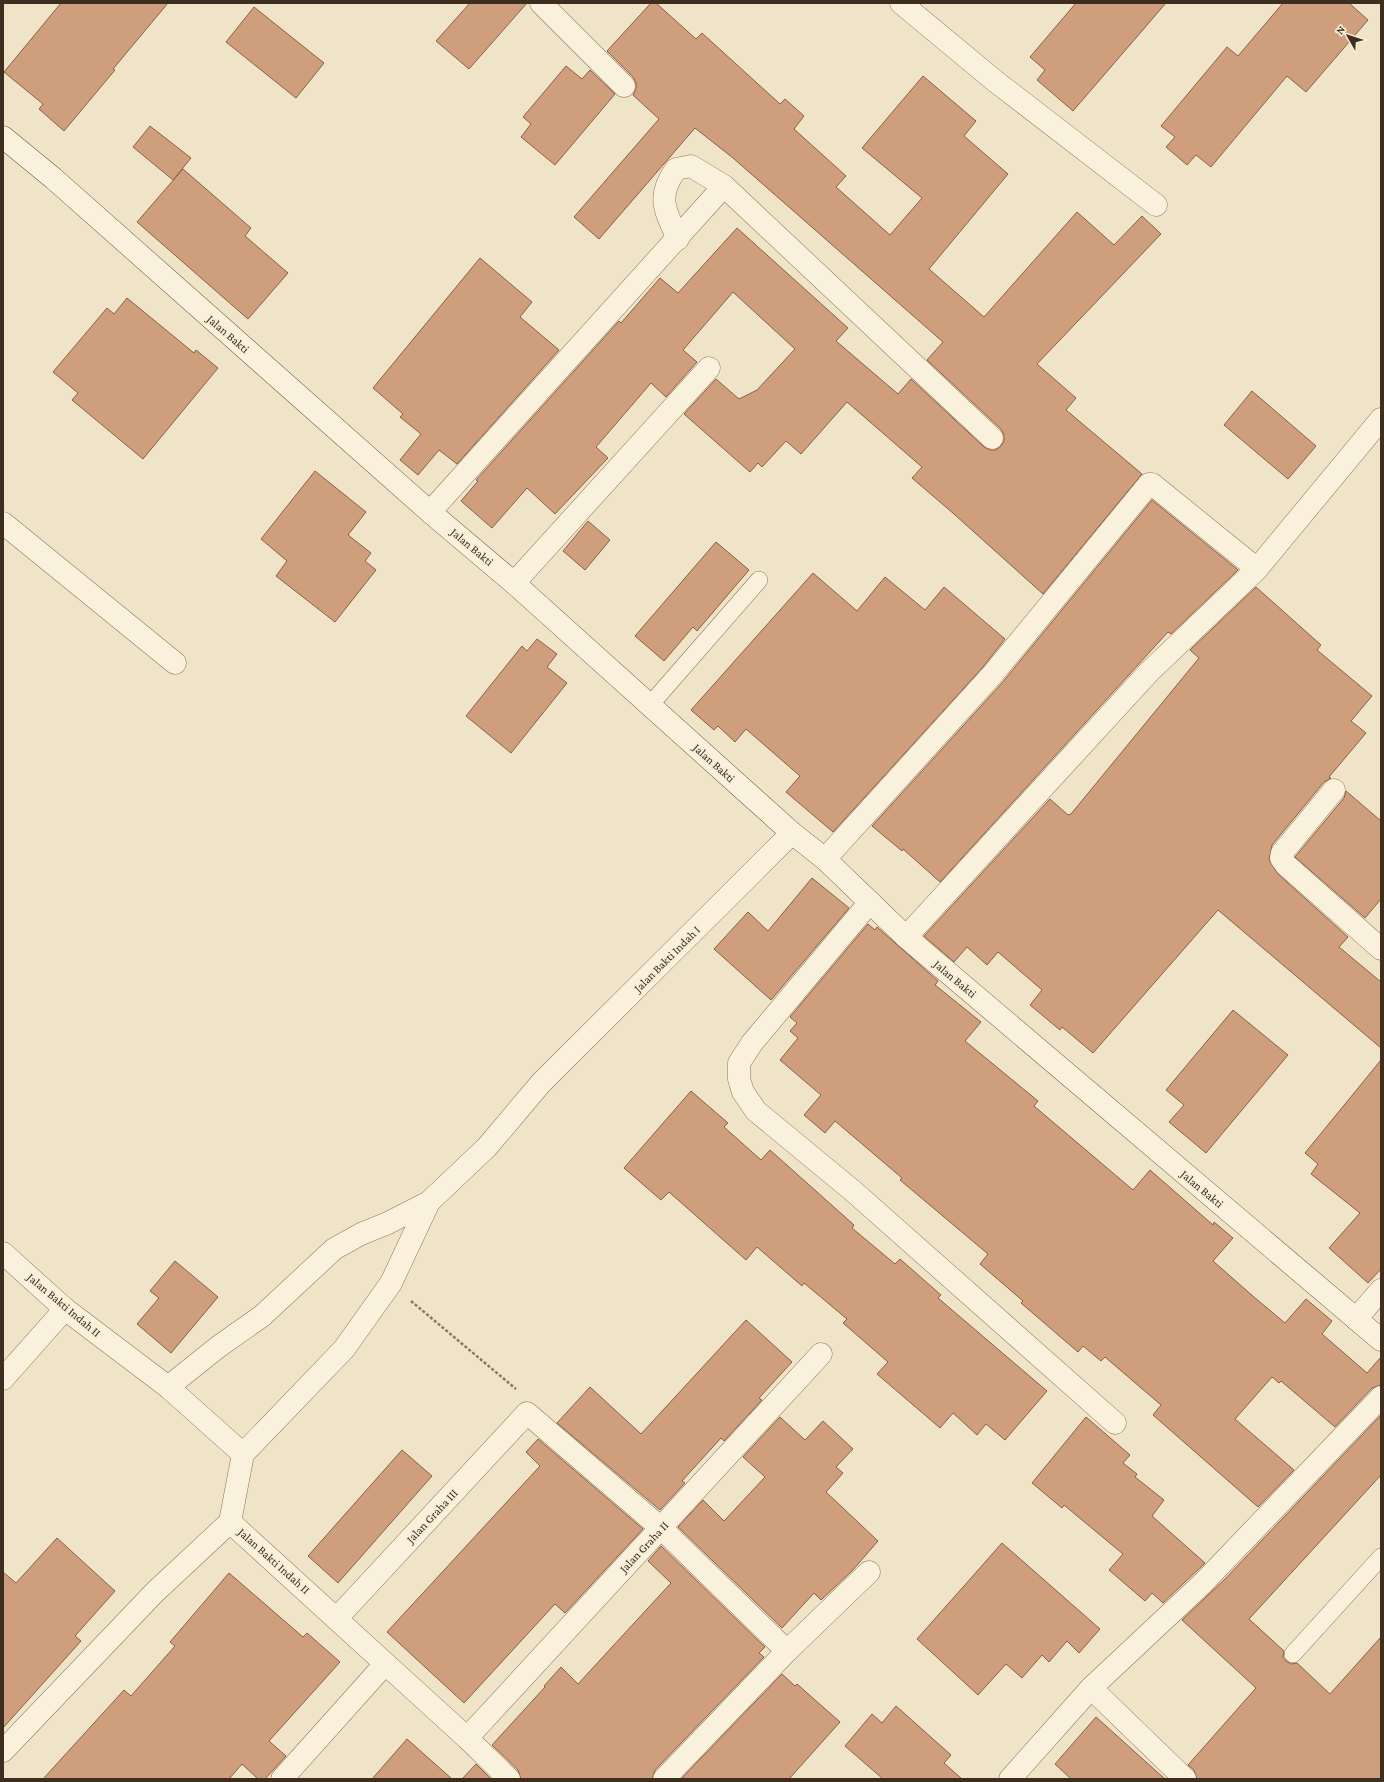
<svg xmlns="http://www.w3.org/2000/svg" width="1384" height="1782" font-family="'Crimson Pro',serif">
<rect width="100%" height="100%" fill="#f0e4c8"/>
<g fill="#cf9f7d" stroke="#8d5f41">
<path d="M 61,3 L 168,3 L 113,69 L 115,70 L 64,131 L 39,109 L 43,104 L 4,72 Z"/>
<path d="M 470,3 L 527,3 L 469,69 L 436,41 Z"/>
<path d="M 651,3 L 656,3 L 696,39 L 702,33 L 780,104 L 785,99 L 804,116 L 794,129 L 846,176 L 836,187 L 890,235 L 922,198 L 862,148 L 923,76 L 976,121 L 964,136 L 1008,174 L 929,269 L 984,317 L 1077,212 L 1114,245 L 1142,216 L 1161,234 L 1037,364 L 1076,398 L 1066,410 L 1142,474 L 1043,594 L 954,514 L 912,478 L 922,467 L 847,402 L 801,454 L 786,441 L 762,467 L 758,463 L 750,472 L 684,414 L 716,379 L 739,399 L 757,390 L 795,349 L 733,292 L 683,350 L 697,362 L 666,397 L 651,383 L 596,447 L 608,458 L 555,514 L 527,488 L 492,528 L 461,501 L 478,481 L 476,480 L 619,321 L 621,323 L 660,278 L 678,293 L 737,228 L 848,328 L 836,341 L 898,394 L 911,379 L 984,447 L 990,450 L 996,450 L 1001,446 L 1004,441 L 1004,435 L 1001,429 L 927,360 L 943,342 L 733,158 L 695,128 L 599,239 L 574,217 L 659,119 L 633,95 L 636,89 L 636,83 L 633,77 L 607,51 Z"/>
<path d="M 1076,3 L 1166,3 L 1073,111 L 1037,80 L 1045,70 L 1030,57 Z"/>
<path d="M 1283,3 L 1349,3 L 1368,20 L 1306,92 L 1287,76 L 1211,167 L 1196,155 L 1187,165 L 1166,147 L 1175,137 L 1161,126 L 1227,47 L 1238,56 Z"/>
<path d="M 254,7 L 324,63 L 296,98 L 226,42 Z"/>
<path d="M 566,66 L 582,79 L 590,70 L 615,94 L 555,165 L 521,137 L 531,124 L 523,117 Z"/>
<path d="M 150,126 L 191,158 L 173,180 L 133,147 Z"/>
<path d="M 183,169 L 251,228 L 245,236 L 288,273 L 248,319 L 137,222 Z"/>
<path d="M 480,258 L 532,302 L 520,317 L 559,350 L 457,464 L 439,450 L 418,475 L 400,460 L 421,434 L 400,417 L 403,414 L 373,388 Z"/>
<path d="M 127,298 L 194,353 L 196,350 L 218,368 L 143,459 L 72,400 L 78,393 L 53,372 L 107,308 L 114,314 Z"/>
<path d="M 1252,391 L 1316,446 L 1288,479 L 1224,425 Z"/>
<path d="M 315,471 L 366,512 L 348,535 L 371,553 L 365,561 L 376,570 L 335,622 L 276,576 L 287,561 L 261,539 Z"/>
<path d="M 1152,500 L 1238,570 L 1171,634 L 1168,632 L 940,882 L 903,849 L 902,851 L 872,826 L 1002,683 Z"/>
<path d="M 588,521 L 610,540 L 585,570 L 563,551 Z"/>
<path d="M 716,542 L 749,570 L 697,631 L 693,627 L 664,661 L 635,636 Z"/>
<path d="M 813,573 L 857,611 L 885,577 L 925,610 L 944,587 L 1005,639 L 983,667 L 833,832 L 786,792 L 800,776 L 746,729 L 735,742 L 718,726 L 714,730 L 691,710 Z"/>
<path d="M 1256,587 L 1321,645 L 1317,650 L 1372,696 L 1351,721 L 1366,733 L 1329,777 L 1331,778 L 1324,782 L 1272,845 L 1269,860 L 1278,874 L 1348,937 L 1339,947 L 1381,982 L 1381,1048 L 1218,910 L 1093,1053 L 1062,1027 L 1060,1030 L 1030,1005 L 1042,990 L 998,952 L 987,965 L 967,947 L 954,962 L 924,936 L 1050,799 L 1068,815 L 1071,814 L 1199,658 L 1190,650 Z"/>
<path d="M 537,639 L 557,654 L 547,667 L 567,683 L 511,753 L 466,716 L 522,646 L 527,651 Z"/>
<path d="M 1346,791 L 1381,821 L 1381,899 L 1365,918 L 1295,857 L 1344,798 Z"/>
<path d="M 812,878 L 849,908 L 771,1000 L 714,949 L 748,912 L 768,931 Z"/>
<path d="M 868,924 L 875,930 L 877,927 L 938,981 L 935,985 L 981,1022 L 965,1041 L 1038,1101 L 1034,1106 L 1133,1190 L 1150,1170 L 1213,1225 L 1214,1222 L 1233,1238 L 1213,1261 L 1254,1297 L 1285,1323 L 1306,1299 L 1332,1321 L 1322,1334 L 1367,1373 L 1381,1357 L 1381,1385 L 1372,1388 L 1335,1427 L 1281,1381 L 1279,1383 L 1272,1377 L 1235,1419 L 1294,1470 L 1258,1507 L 1153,1415 L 1161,1405 L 1105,1357 L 1101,1361 L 1083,1346 L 1078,1352 L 1021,1303 L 1023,1301 L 980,1264 L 988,1254 L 900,1180 L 902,1178 L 835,1121 L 825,1133 L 804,1115 L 821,1095 L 780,1060 L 798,1038 L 790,1031 L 797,1023 L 790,1017 Z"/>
<path d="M 1233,1010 L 1288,1055 L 1206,1153 L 1169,1122 L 1184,1105 L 1166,1090 Z"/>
<path d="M 1381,1060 L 1381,1269 L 1368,1283 L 1329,1248 L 1360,1213 L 1311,1174 L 1318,1164 L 1305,1153 Z"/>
<path d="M 691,1091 L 728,1123 L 724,1127 L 761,1160 L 770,1150 L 854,1225 L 852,1228 L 895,1264 L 900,1259 L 941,1295 L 938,1298 L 1047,1391 L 1005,1440 L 986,1424 L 977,1435 L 953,1413 L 940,1428 L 877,1374 L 888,1362 L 843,1323 L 847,1319 L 804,1283 L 802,1286 L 757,1247 L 746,1260 L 669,1192 L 661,1200 L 624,1168 Z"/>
<path d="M 175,1261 L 218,1297 L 171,1353 L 137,1324 L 159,1298 L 150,1291 Z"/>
<path d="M 746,1320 L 792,1362 L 759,1398 L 762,1400 L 724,1441 L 721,1438 L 682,1481 L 685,1483 L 660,1510 L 557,1423 L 590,1387 L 641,1434 Z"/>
<path d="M 1381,1415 L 1381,1475 L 1249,1619 L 1284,1651 L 1283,1657 L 1286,1661 L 1291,1664 L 1297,1663 L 1330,1694 L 1381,1637 L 1381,1779 L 1197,1779 L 1194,1770 L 1188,1765 L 1256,1688 L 1182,1620 L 1225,1579 Z"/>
<path d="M 780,1417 L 805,1440 L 823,1421 L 853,1449 L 836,1467 L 843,1473 L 826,1492 L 878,1541 L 852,1571 L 821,1600 L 814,1593 L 782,1628 L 678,1527 L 703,1500 L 724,1521 L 765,1477 L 743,1457 Z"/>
<path d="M 1086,1417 L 1130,1455 L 1123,1463 L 1137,1474 L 1135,1477 L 1164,1500 L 1152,1516 L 1205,1563 L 1163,1603 L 1152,1593 L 1145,1601 L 1109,1570 L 1123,1554 L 1064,1505 L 1062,1508 L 1032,1483 Z"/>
<path d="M 538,1439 L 643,1529 L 565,1613 L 555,1604 L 464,1703 L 387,1632 L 540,1466 L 526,1452 Z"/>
<path d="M 402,1450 L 432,1476 L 338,1583 L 308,1556 Z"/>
<path d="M 57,1538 L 115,1591 L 75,1636 L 81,1641 L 3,1728 L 3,1572 L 16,1583 Z"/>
<path d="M 1002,1543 L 1100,1629 L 1079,1653 L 1067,1641 L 1049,1662 L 1042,1655 L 1022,1678 L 1006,1664 L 978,1695 L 917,1639 Z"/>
<path d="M 661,1546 L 765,1647 L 759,1653 L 764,1657 L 655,1770 L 652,1779 L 521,1779 L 518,1770 L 492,1745 L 545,1687 L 544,1686 L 561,1667 L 578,1684 L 671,1583 L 648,1561 Z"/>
<path d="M 229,1573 L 303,1637 L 307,1633 L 340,1662 L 269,1741 L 286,1756 L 265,1779 L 258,1779 L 242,1764 L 229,1779 L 43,1779 L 124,1690 L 131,1696 L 175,1646 L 170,1642 Z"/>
<path d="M 782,1674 L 795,1686 L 797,1684 L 840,1722 L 789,1779 L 681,1779 Z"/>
<path d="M 896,1706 L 951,1755 L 944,1763 L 962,1779 L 883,1779 L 845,1746 L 872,1714 L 882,1723 Z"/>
<path d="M 1096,1717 L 1165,1779 L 1071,1779 L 1055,1764 Z"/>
<path d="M 407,1739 L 452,1779 L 372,1779 Z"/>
<path d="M 476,1764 L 491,1779 L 462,1779 Z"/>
</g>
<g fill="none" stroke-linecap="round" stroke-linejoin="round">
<defs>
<g id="lane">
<path d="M 650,705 L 759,580"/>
<path d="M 1293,1654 L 1381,1557"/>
</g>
<g id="street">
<path d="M 541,3 L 624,86"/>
<path d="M 901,3 L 995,81 L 1156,205"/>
<path d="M 678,239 C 665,210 656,197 676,169 L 691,166 L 724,186 L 992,438"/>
<path d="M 430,512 L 724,186"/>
<path d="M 3,523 L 175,663"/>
<path d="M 514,583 L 709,368"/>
<path d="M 1334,790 L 1282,853 L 1281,858 L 1286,865 L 1381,949"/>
<path d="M 825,859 L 992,675 L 1149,484 L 1152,484 L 1257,569"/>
<path d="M 870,902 L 752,1043 L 739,1063 L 739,1079 L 743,1092 L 756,1111 L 853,1191 L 1115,1423"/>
<path d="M 906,937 L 1149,672 L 1257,569 L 1381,419"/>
<path d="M 3,1253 L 65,1309 L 168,1387 L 243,1454"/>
<path d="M 1356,1319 L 1381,1290"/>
<path d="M 3,1379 L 65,1309"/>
<path d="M 168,1387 L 218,1347 L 262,1316 L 334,1249 L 361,1234 L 388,1223 L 429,1202"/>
<path d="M 243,1454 L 344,1349 L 391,1283 L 429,1202 L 487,1147 L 541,1083 L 792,833"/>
<path d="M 230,1522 L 467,1738 L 509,1779"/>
<path d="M 230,1522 L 243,1454"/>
<path d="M 337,1618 L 527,1413 L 661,1528 L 787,1651"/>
<path d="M 1091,1688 L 1185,1779"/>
<path d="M 467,1738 L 821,1354"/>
<path d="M 3,1751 L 155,1592 L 230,1522"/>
<path d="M 282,1779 L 385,1664"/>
<path d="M 664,1779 L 787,1651 L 869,1572"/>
<path d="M 1010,1779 L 1091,1688 L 1203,1583 L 1381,1397"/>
</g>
<path id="secondary" d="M 3,137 L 53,178 L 430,512 L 514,583 L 792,833 L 825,859 L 906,937 L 1381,1340"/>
</defs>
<use href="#lane" stroke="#8d765c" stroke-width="18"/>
<use href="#street" stroke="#8d765c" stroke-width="23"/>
<use href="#secondary" stroke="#6f573f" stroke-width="23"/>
<path stroke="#8d765c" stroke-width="2.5" stroke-dasharray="3 2" stroke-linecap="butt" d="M 411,1301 L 516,1389"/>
<use href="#lane" stroke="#faf1dc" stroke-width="17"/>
<use href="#street" stroke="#faf1dc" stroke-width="22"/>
<use href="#secondary" stroke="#faf1dc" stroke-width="22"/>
</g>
<g text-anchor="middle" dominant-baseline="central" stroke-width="4" stroke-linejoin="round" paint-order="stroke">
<g font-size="12" fill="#3d2e20" stroke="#f7eed8">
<text transform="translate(228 334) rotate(41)">Jalan Bakti</text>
<text transform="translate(472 547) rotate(40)">Jalan Bakti</text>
<text transform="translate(714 763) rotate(42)">Jalan Bakti</text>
<text transform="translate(667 959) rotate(-45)">Jalan Bakti Indah I</text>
<text transform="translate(955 979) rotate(40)">Jalan Bakti</text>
<text transform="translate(1202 1189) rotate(40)">Jalan Bakti</text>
<text transform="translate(64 1305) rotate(40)">Jalan Bakti Indah II</text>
<text transform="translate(432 1516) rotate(-47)">Jalan Graha III</text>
<text transform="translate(644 1547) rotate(-47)">Jalan Graha II</text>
<text transform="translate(274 1561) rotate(42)">Jalan Bakti Indah II</text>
</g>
</g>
<rect width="1384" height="1782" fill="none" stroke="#3d2e20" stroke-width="8"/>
<g transform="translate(1348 36) rotate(309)" stroke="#f7eed8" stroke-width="3" paint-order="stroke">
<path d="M0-3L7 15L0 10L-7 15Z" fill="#3d2e20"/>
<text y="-6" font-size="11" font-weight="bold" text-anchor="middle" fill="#3d2e20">N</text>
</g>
</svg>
